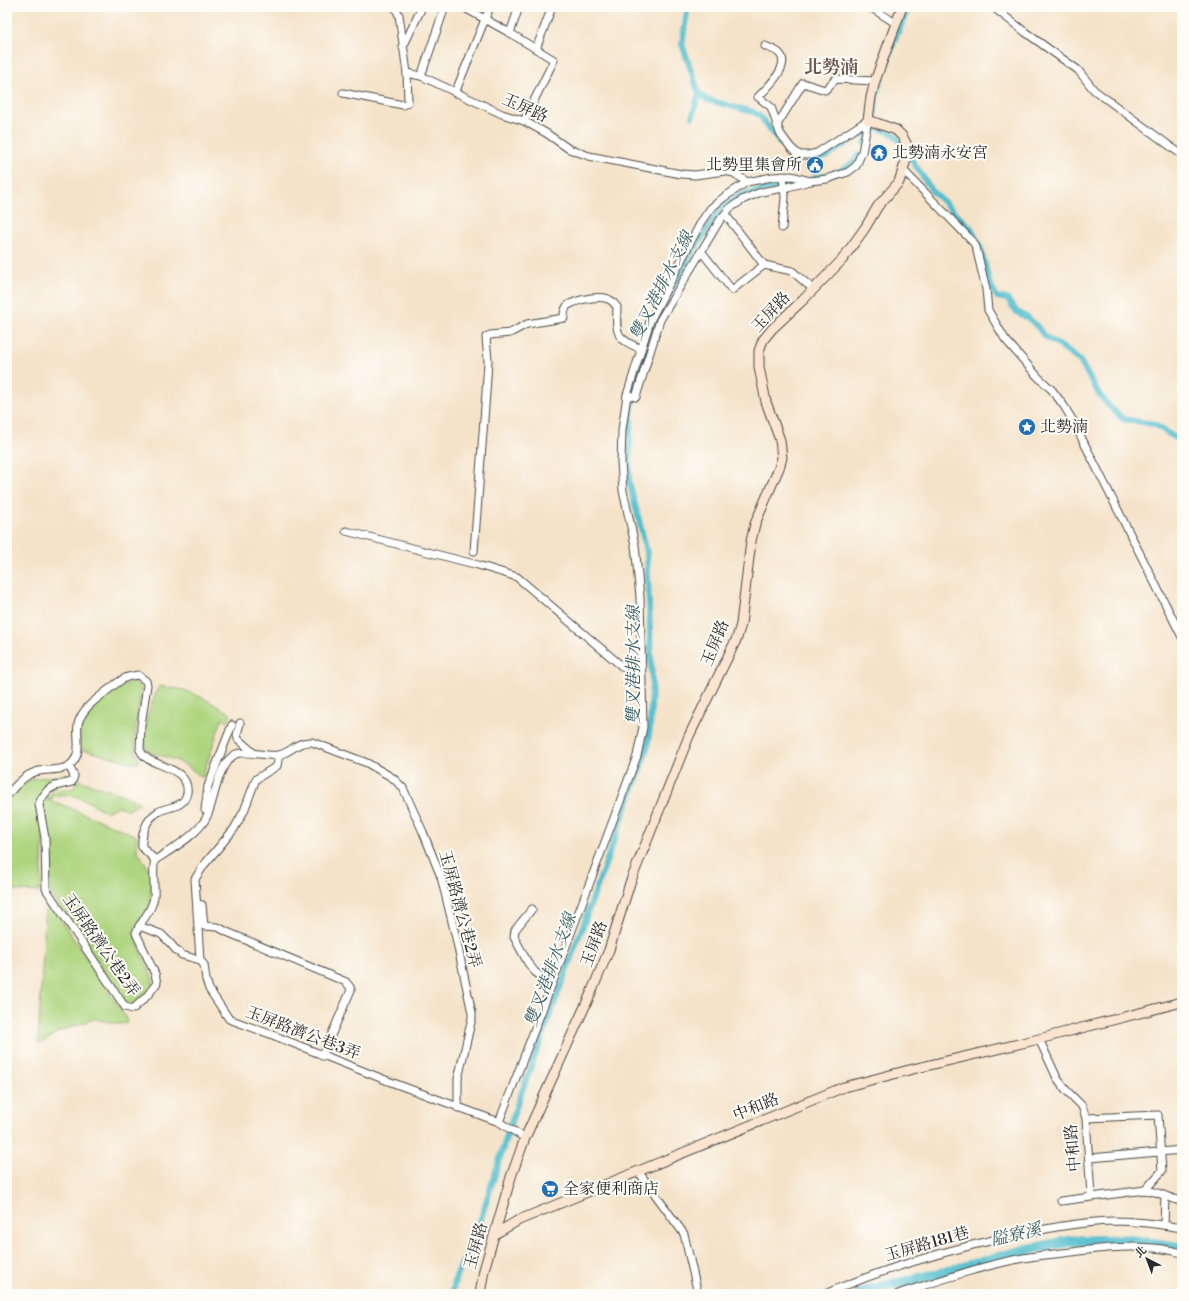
<svg xmlns="http://www.w3.org/2000/svg" width="1189" height="1301" font-family="'Libre Bodoni','Noto Serif TC',serif">
<rect width="100%" height="100%" fill="#fdfcf7"/>
<filter id="ink" filterUnits="userSpaceOnUse"><feTurbulence type="fractalNoise" baseFrequency=".025" numOctaves="2"/><feDisplacementMap in="SourceGraphic" scale="8" xChannelSelector="R" yChannelSelector="G"/><feConvolveMatrix kernelMatrix="1 2 1 2 8 2 1 2 1" color-interpolation-filters="sRGB"/></filter>
<filter id="wash" filterUnits="userSpaceOnUse"><feTurbulence type="fractalNoise" baseFrequency=".012" numOctaves="4" result="noise"/><feDisplacementMap in="SourceGraphic" scale="16" xChannelSelector="R" yChannelSelector="G"/><feGaussianBlur stdDeviation="0.9" result="paint"/><feColorMatrix in="noise" values="0 0 0 0 0 0 0 0 0 0 0 0 0 0 0 0 0 1.4 0 .05"/><feComposite in="paint" operator="in"/></filter>
<g filter="url(#wash)">
<rect width="100%" height="100%" fill="#f5e3c9"/>
<g fill="#aed57f" stroke="#6c8055">
<path d="M 132,682 L 139,685 L 141,690 C 140,711 128,742 140,761 L 137,764 L 80,749 C 80,740 80,729 82,720 C 86,709 120,684 132,682 Z"/>
<path d="M 159,686 L 184,690 L 203,698 L 231,714 L 228,721 L 222,719 L 202,778 C 184,761 171,758 148,752 C 137,734 152,703 159,686 Z"/>
<path d="M 66,773 L 68,781 L 42,794 L 43,841 L 41,886 L 38,892 L 7,890 L 7,801 C 14,794 22,783 31,780 C 42,775 55,779 66,773 Z"/>
<path d="M 78,780 L 124,795 L 140,803 L 129,810 L 118,806 L 107,812 C 88,803 71,787 50,799 L 47,797 C 53,790 63,788 73,789 Z"/>
<path d="M 46,798 L 137,836 L 137,850 L 148,868 L 152,882 L 150,904 L 133,932 L 153,980 L 153,986 L 133,1007 L 127,1007 L 48,889 L 48,838 L 42,814 L 43,803 Z"/>
<path d="M 46,902 L 49,902 L 125,1016 L 127,1023 L 119,1024 L 94,1019 L 58,1032 L 42,1043 L 38,1043 Z"/>
</g>
<g fill="none" stroke-linecap="round" stroke-linejoin="round">
<g stroke="#53becd" stroke-width="6">
<path d="M 685,7 L 687,12 L 682,44 L 699,94 L 692,117"/>
<path d="M 699,94 L 707,100 L 753,112 L 760,116 L 780,143 L 799,158 L 827,156 L 856,137 L 873,127 L 894,134 L 900,142 L 933,192 L 971,228 L 981,249 L 989,282 L 997,297 L 1007,299 L 1017,312 L 1028,318 L 1036,325 L 1044,336 L 1059,345 L 1080,361 L 1099,394 L 1111,408 L 1123,419 L 1154,424 L 1177,439 L 1182,440"/>
<path d="M 865,143 L 873,127 L 876,95 L 882,75 L 896,37 L 909,7"/>
<path d="M 814,178 C 831,174 849,172 859,154"/>
<path d="M 452,1294 L 456,1276 L 477,1231 L 513,1116 L 638,775 L 647,748 L 650,727 L 652,684 L 647,552 L 629,481 L 630,430 L 633,392 L 648,337 L 658,315 L 691,255 L 716,215 L 722,207 L 740,195 L 787,184"/>
</g>
<path stroke="#53becd" stroke-width="11" d="M 860,1294 L 873,1289 L 942,1273 L 1026,1250 L 1071,1241 L 1127,1240 L 1182,1248"/>
</g>
</g>
<g filter="url(#ink)">
<g fill="none" stroke-linecap="round" stroke-linejoin="round">
<defs>
<g id="street">
<path d="M 463,7 L 510,33 L 554,60 L 524,121"/>
<path d="M 870,7 L 897,24"/>
<path d="M 993,7 L 1025,32 L 1078,70 L 1094,90 L 1182,155"/>
<path d="M 510,33 L 519,7"/>
<path d="M 765,46 C 769,48 776,50 779,53 C 792,65 767,88 758,97 L 771,107 L 780,133 L 791,148 L 799,155 L 808,155 L 817,153 L 868,120"/>
<path d="M 403,47 L 422,7"/>
<path d="M 536,49 L 552,7"/>
<path d="M 407,73 L 421,76 L 502,114 L 524,121 L 546,133 L 569,149 L 589,156 L 681,174 L 695,175 L 725,171 L 734,173 L 747,182"/>
<path d="M 421,76 L 445,7"/>
<path d="M 343,93 L 403,105 L 408,102 L 407,73 L 399,15 L 395,7"/>
<path d="M 455,93 L 490,7"/>
<path d="M 777,125 L 803,83 L 825,90 L 836,79 L 875,81"/>
<path d="M 903,170 L 973,242 L 976,247 L 986,289 L 988,310 L 1005,339 L 1038,377 L 1052,390 L 1064,406 L 1073,421 L 1182,637"/>
<path d="M 725,214 L 764,265"/>
<path d="M 782,228 L 785,198 L 783,176"/>
<path d="M 701,251 L 732,290 L 764,265 L 792,271 L 813,289"/>
<path d="M 627,395 L 636,397 L 660,320 L 720,220 L 730,208 L 744,199 L 761,192 L 784,188 L 810,181"/>
<path d="M 346,531 L 478,565 L 517,577 L 624,668 L 631,669 L 641,664"/>
<path d="M 474,551 L 486,393 L 488,361 L 486,337 L 490,335 L 510,333 L 527,324 L 564,318 C 564,313 564,310 567,306 C 575,300 602,294 610,300 C 613,301 615,305 617,307 C 616,334 615,338 641,349"/>
<path d="M 240,723 L 237,735 L 238,739 L 255,754"/>
<path d="M 69,766 L 74,776 L 72,782 L 55,786 L 48,790 L 41,799 L 39,804 L 45,838 L 46,889 L 125,1007 L 133,1009 L 147,996 L 157,983 L 155,974 L 136,933 C 141,920 152,912 154,897 C 155,888 152,867 155,860 C 172,849 201,833 208,814 C 215,798 218,762 236,754 C 246,750 267,757 279,755 C 292,752 296,741 312,742 L 367,763 L 393,778 L 403,788 L 423,832 L 441,877 L 456,938 L 472,1013 L 472,1018 L 458,1079 L 458,1108"/>
<path d="M 7,795 C 15,787 23,776 35,772 C 47,768 64,773 73,762 C 82,752 76,736 78,724 C 82,708 97,699 108,690 C 113,686 118,682 123,679 C 128,676 133,676 138,675 L 146,681 L 147,685 L 141,725 L 140,750 C 142,754 145,757 148,759 C 162,767 190,771 187,793 C 184,809 167,806 158,812 C 146,819 141,834 142,847 L 155,860"/>
<path d="M 205,810 L 208,786 L 232,725"/>
<path d="M 197,904 L 202,905 L 204,926 L 218,927 L 227,932 L 346,982 L 350,987 L 351,990 L 322,1056"/>
<path d="M 532,909 L 515,930 L 514,937 L 528,963 L 535,972 L 552,984"/>
<path d="M 139,926 L 161,934 L 170,943 L 176,950 L 182,955 L 200,960 L 204,965 L 206,980 L 209,989 L 229,1019 L 270,1034 L 388,1081 L 499,1122"/>
<path d="M 200,960 L 195,879 L 204,865 L 234,829 L 244,811 L 256,779 L 277,766 L 279,755"/>
<path d="M 1039,1039 L 1057,1078 L 1066,1090 L 1082,1106 L 1086,1118 L 1091,1196"/>
<path d="M 525,1138 L 499,1122 L 552,984 L 637,756 L 643,727 L 640,597 L 635,545 L 623,491 L 621,462 L 622,430 L 627,395 L 650,321 L 701,222 L 710,209 L 723,198 L 747,182 L 772,177 L 792,176 L 810,181 L 827,179 L 848,172 L 856,166 L 862,152 L 868,120"/>
<path d="M 1090,1158 L 1182,1150"/>
<path d="M 638,1171 L 684,1234 L 698,1294"/>
<path d="M 1145,1190 L 1155,1192 L 1182,1202"/>
<path d="M 1061,1201 L 1145,1190 L 1162,1171 L 1158,1115 L 1086,1118"/>
<path d="M 1164,1225 L 1165,1196"/>
<path d="M 825,1294 C 885,1268 947,1250 1011,1236 C 1044,1229 1078,1222 1113,1221 C 1136,1221 1159,1224 1182,1228"/>
<path d="M 898,1294 C 938,1281 978,1267 1018,1259 C 1038,1255 1059,1254 1079,1251 C 1113,1247 1149,1244 1182,1253"/>
</g>
<g id="secondary">
<path d="M 495,1234 L 519,1220 L 844,1087 L 913,1069 L 1039,1039 L 1182,1002"/>
<path d="M 480,1294 L 484,1270 L 511,1177 L 525,1138 L 591,993 L 609,950 L 630,883 L 689,736 L 737,638 L 741,624 L 751,541 L 755,524 L 779,468 L 782,458 L 780,440 L 766,402 L 759,367 L 759,351 L 763,340 L 772,329 L 803,300 L 842,260 L 865,228 L 878,206 L 899,182 L 906,160 L 907,145 L 902,136 L 896,130 L 868,120 L 871,97 L 875,81 L 902,7"/>
</g>
</defs>
<use href="#street" stroke="#494743" stroke-width="9"/>
<use href="#secondary" stroke="#494743" stroke-width="11"/>
<use href="#street" stroke="#fff" stroke-width="7"/>
<use href="#secondary" stroke="#fce5d0" stroke-width="9"/>
</g>
</g>
<defs>
<symbol id="temple-disc" viewBox="-11 -11 22 22"><circle r="9.5" fill="#1f6fb2" stroke="#fdfcf7"/><path d="M0-6L5-2H3V0L6.5 2.5H4V6H1.5V3h-3V6H-4V2.5H-6.5L-3 0V-2H-5Z" fill="#fff"/></symbol>
<symbol id="civic-disc" viewBox="-11 -11 22 22"><circle r="9.5" fill="#1f6fb2" stroke="#fdfcf7"/><path d="M-.6-6.5H3V-4.5H.6V-3L4-1V1h2V6H-6V1h2V-1L-.6-3ZM-1.2 2.5V6h2.4V2.5Z" fill="#fff"/></symbol>
<symbol id="sight-disc" viewBox="-11 -11 22 22"><circle r="9.5" fill="#1f6fb2" stroke="#fdfcf7"/><path d="M0-6L1.8-2.2L6-1.7L2.9 1.2L3.7 5.4L0 3.3L-3.7 5.4L-2.9 1.2L-6-1.7L-1.8-2.2Z" fill="#fff"/></symbol>
<symbol id="supermarket-disc" viewBox="-11 -11 22 22"><circle r="9.5" fill="#1f6fb2" stroke="#fdfcf7"/><path d="M-6-5.5h2.5l.6 2H6L4.5 2H-2.5L-4.4-4H-6ZM-1.5 3.2a1.3 1.3 0 1 0 .1 0ZM3 3.2a1.3 1.3 0 1 0 .1 0Z" fill="#fff"/></symbol>
</defs>
<g fill-rule="evenodd">
<use href="#temple-disc" x="869" y="143" width="20" height="20"/>
<use href="#civic-disc" x="805" y="155" width="20" height="20"/>
<use href="#sight-disc" x="1017" y="417" width="20" height="20"/>
<use href="#supermarket-disc" x="540" y="1179" width="20" height="20"/>
</g>
<g text-anchor="middle" dominant-baseline="central" stroke-width="4" stroke-linejoin="round" paint-order="stroke">
<g font-size="16" fill="#2b2b2b" stroke="#fdfcf7">
<text transform="translate(525 108) rotate(24)">玉屏路</text>
<text transform="translate(771 312) rotate(-47)">玉屏路</text>
<text transform="translate(715 643) rotate(-68)">玉屏路</text>
<text transform="translate(460 909) rotate(75)">玉屏路濟公巷2弄</text>
<text transform="translate(594 944) rotate(-70)">玉屏路</text>
<text transform="translate(101 945) rotate(55)">玉屏路濟公巷2弄</text>
<text transform="translate(303 1033) rotate(21)">玉屏路濟公巷3弄</text>
<text transform="translate(756 1107) rotate(-22)">中和路</text>
<text transform="translate(1073 1148) rotate(-95)">中和路</text>
<text transform="translate(927 1244) rotate(-16)">玉屏路181巷</text>
<text transform="translate(476 1246) rotate(-75)">玉屏路</text>
</g>
<g font-size="16" fill="#2b2b2b" stroke="#fdfcf7" text-anchor="start">
<text x="892" y="153">北勢湳永安宮</text>
<text x="802" y="165" text-anchor="end">北勢里集會所</text>
<text x="1040" y="427">北勢湳</text>
<text x="563" y="1189">全家便利商店</text>
</g>
<g font-size="17" font-style="italic" fill="#395e64" stroke="#fdfcf7">
<text transform="translate(662 286) rotate(-63)">雙叉港排水支線</text>
<text transform="translate(634 665) rotate(-90)">雙叉港排水支線</text>
<text transform="translate(551 970) rotate(-70)">雙叉港排水支線</text>
<text transform="translate(1016 1235) rotate(-13)">隘寮溪</text>
</g>
<g font-size="18" font-weight="bold" fill="#705951" stroke="#fdfcf7">
<text x="831" y="67">北勢湳</text>
</g>
</g>
<rect width="1189" height="1301" fill="none" stroke="#fdfcf7" stroke-width="24"/>
<g transform="translate(1147 1259) rotate(318)" stroke="#fdfcf7" stroke-width="3" paint-order="stroke">
<path d="M0-3L7 15L0 10L-7 15Z" fill="#2b2b2b"/>
<text y="-6" font-size="11" font-weight="bold" text-anchor="middle" fill="#2b2b2b">北</text>
</g>
</svg>
